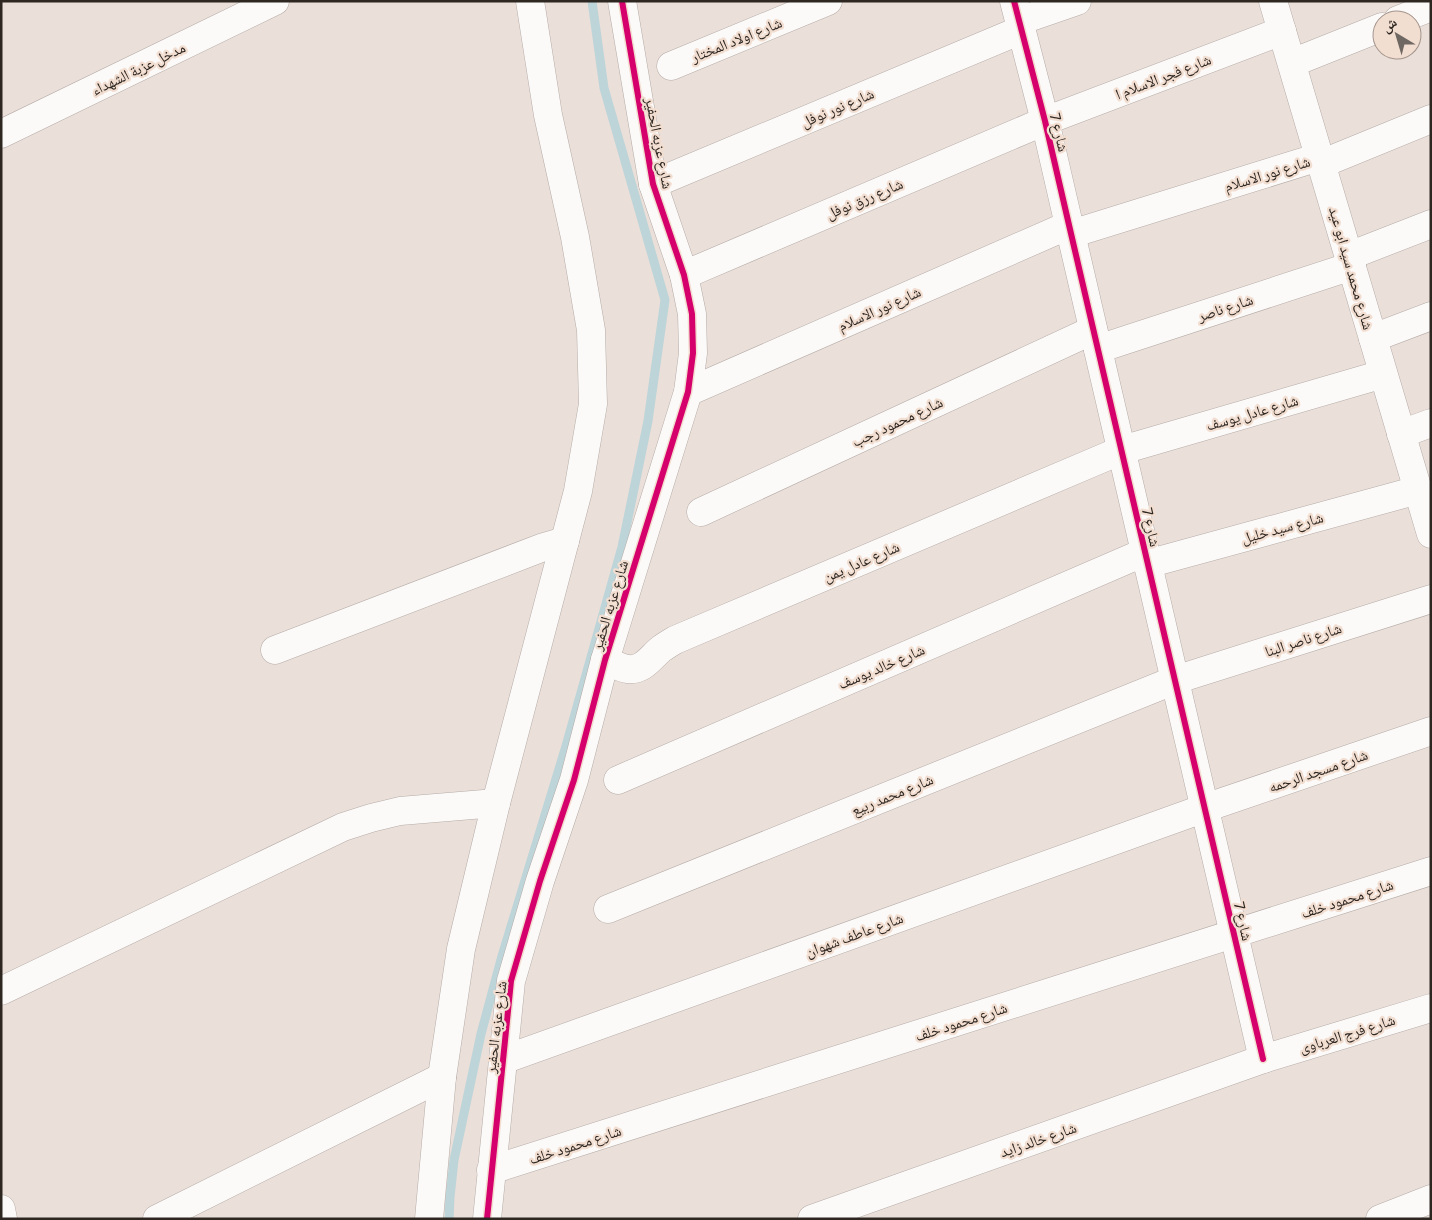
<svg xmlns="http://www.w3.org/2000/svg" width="1432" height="1220" font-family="Commissioner,'Noto Naskh Arabic',sans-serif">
<rect width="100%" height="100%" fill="#eadfd9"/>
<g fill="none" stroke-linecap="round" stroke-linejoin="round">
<path stroke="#bdd4d8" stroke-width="9" d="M 449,1219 L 450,1197 L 454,1160 L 481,1034 L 502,956 L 566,746 L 622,547 L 648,421 L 665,300 L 604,88 L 592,1"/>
<defs>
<g id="minor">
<path d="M 1014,1 L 1045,121 L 1069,225 L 1263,1059"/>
<path d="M 1273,1 L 1431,534"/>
<path d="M 1398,20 L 1431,7"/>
<path d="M 1019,21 L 1077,1"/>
<path d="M 1292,63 L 1382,27"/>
<path d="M 671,66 L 828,1"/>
<path d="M 1,134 L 275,1"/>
<path d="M 1321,164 L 1431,119"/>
<path d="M 653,184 L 1021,30"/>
<path d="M 1071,234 L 1319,157"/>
<path d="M 1349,256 L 1431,224"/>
<path d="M 684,275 L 1045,121 L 1282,31"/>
<path d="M 1373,338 L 1431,316"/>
<path d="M 1098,349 L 1352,266"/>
<path d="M 688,392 L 1069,225"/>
<path d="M 1401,434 L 1431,423"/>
<path d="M 701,512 L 1093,330"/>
<path d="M 1147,564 L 1418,490"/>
<path d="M 275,650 L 541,548 L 565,541"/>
<path d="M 605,660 C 612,663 620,668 628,669 C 643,671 651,657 661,649 C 665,646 670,643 675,640 L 1122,450 L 1383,374"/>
<path d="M 618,780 L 1145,552"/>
<path d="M 608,909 L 1175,680 L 1431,599"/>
<path d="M 1,991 L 343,827 L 371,818 L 400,811 L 496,803"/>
<path d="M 503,1060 L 1205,808 L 1431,731"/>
<path d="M 491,1170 L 1431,871"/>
<path d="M 1,1209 L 3,1219"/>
<path d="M 157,1219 L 442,1077"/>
<path d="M 429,1219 L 442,1077 L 461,949 L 496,803 L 578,491 L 593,404 L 591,330 L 575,237 L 548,115 L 530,1"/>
<path d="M 487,1219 L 511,981 L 540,881 L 574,780 L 605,660 L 688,392 L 693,353 L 692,314 L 684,275 L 653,184 L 622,1"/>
<path d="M 812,1219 L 1263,1059 L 1431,1008"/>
<path d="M 1380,1219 L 1431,1199"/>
</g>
</defs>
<use href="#minor" stroke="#b5aca7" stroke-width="29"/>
<use href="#minor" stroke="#fcfaf9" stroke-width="28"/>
<defs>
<g id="cycleway">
<path d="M 1014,1 L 1045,121 L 1069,225 L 1263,1059"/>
<path d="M 487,1219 L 511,981 L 540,881 L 574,780 L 605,660 L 688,392 L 693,353 L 692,314 L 684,275 L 653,184 L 622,1"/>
</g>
</defs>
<use href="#cycleway" stroke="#f2ded1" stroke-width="9"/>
<use href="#cycleway" stroke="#d6006c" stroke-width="6"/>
</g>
<g text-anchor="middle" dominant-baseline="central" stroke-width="4.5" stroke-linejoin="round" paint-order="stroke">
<g font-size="15" fill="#2d2621" stroke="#f2ded1">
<text transform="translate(736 39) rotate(-22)">شارع اولاد المختار</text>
<text transform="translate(138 68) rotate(-26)">مدخل عزبة الشهداء</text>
<text transform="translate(1163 76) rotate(-21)">شارع فجر الاسلام ا</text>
<text transform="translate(837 107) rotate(-23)">شارع نور نوفل</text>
<text transform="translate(1060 132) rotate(76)">شارع 7</text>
<text transform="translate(660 143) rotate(79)">شارع عزبه الحفير</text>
<text transform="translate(1267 173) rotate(-17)">شارع نور الاسلام</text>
<text transform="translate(864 198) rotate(-23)">شارع رزق نوفل</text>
<text transform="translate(1352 268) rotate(74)">شارع محمد سيد ابو عيد</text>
<text transform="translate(1225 307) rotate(-18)">شارع ناصر</text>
<text transform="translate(879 308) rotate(-24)">شارع نور الاسلام</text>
<text transform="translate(1252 412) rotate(-16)">شارع عادل يوسف</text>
<text transform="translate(897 421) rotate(-25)">شارع محمود رجب</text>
<text transform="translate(1152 527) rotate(77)">شارع 7</text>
<text transform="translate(1282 527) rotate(-15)">شارع سيد خليل</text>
<text transform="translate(861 561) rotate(-23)">شارع عادل يمن</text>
<text transform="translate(609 605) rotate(-73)">شارع عزبه الحفير</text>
<text transform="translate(1303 639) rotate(-18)">شارع ناصر البنا</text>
<text transform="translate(881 666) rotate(-23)">شارع خالد يوسف</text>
<text transform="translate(1318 770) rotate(-19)">شارع مسجد الرحمه</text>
<text transform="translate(892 794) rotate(-22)">شارع محمد ربيع</text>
<text transform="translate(1347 898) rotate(-18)">شارع محمود خلف</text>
<text transform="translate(1244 921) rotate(77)">شارع 7</text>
<text transform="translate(854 934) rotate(-20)">شارع عاطف شهوان</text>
<text transform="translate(961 1021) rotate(-18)">شارع محمود خلف</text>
<text transform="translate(495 1027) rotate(-83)">شارع عزبه الحفير</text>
<text transform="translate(1347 1033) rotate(-17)">شارع فرج العرباوى</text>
<text transform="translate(1038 1139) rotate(-19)">شارع خالد زايد</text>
<text transform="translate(575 1144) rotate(-18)">شارع محمود خلف</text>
</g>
</g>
<rect width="1432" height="1220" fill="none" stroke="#2d2621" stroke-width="5"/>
<g transform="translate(1397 35) rotate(322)"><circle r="24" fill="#f2ded1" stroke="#a3948b"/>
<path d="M0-4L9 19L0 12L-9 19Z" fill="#6f6761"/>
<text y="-8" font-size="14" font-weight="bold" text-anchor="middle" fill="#2d2621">ش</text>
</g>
</svg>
